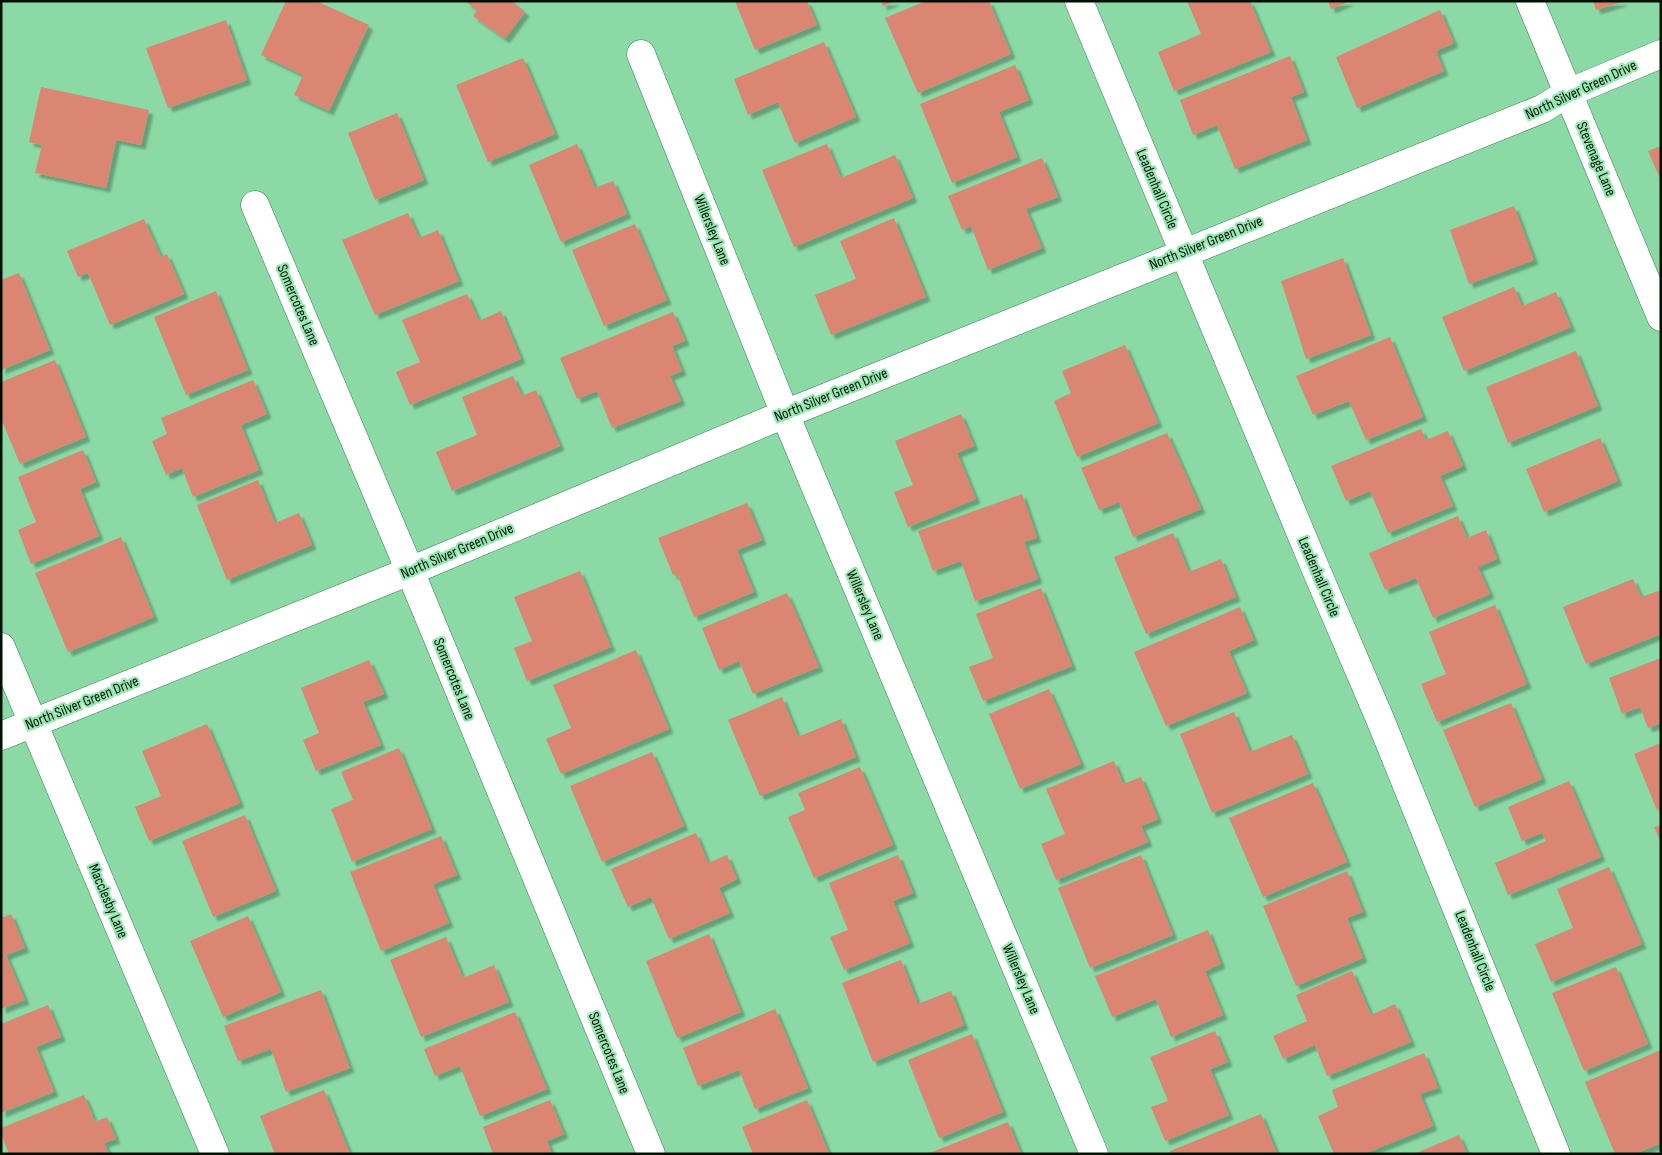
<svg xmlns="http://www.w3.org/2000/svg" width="1662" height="1155" font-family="'Sofia Sans Condensed',sans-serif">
<defs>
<filter id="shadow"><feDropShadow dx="4.5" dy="4.5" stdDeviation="1" flood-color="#0004"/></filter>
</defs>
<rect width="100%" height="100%" fill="#8bdaa5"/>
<g fill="#da8672" filter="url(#shadow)">
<path d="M 286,1 L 316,1 L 369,25 L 329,111 L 294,95 L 303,75 L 261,55 Z"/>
<path d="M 465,1 L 512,1 L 525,12 L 505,39 L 473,16 L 477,10 Z"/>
<path d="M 735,1 L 807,1 L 817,25 L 755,50 Z"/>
<path d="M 881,1 L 896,1 L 883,6 Z"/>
<path d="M 926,1 L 989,1 L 1011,54 L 918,93 L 885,18 Z"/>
<path d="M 1187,1 L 1250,1 L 1271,52 L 1174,91 L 1158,52 L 1201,34 Z"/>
<path d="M 1328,1 L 1350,1 L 1331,9 Z"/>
<path d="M 1593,1 L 1622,1 L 1622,2 L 1596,10 Z"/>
<path d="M 1440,10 L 1454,43 L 1436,51 L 1444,71 L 1357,108 L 1336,57 Z"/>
<path d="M 226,20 L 247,80 L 168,108 L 146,48 Z"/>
<path d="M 824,42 L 856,117 L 795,143 L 778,102 L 748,115 L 734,79 Z"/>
<path d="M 1290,56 L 1304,92 L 1291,97 L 1307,140 L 1235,169 L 1217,125 L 1193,135 L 1180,100 Z"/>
<path d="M 523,58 L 555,134 L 488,162 L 456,85 Z"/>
<path d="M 1015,65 L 1029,100 L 999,112 L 1017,157 L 952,183 L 920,104 Z"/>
<path d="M 41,87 L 149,110 L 141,145 L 116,140 L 106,188 L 35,173 L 42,145 L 29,142 Z"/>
<path d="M 397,113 L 424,180 L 375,200 L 348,133 Z"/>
<path d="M 577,144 L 595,188 L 613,181 L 627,214 L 561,242 L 529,165 Z"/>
<path d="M 827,144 L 841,178 L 895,155 L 913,198 L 794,247 L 762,170 Z"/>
<path d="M 1661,146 L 1661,181 L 1648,151 Z"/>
<path d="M 1042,158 L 1058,197 L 1026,209 L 1042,248 L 988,270 L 971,226 L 962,230 L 948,196 Z"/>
<path d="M 1514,206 L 1534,260 L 1469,284 L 1450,230 Z"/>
<path d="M 408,213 L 419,238 L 438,230 L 459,281 L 375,315 L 342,240 Z"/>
<path d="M 894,218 L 926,297 L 831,335 L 815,295 L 856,279 L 840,241 Z"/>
<path d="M 144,219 L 161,257 L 167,254 L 184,294 L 110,325 L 88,273 L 78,277 L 67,251 Z"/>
<path d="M 635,224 L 667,300 L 604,326 L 572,250 Z"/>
<path d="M 1343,258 L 1371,335 L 1306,359 L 1281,281 Z"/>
<path d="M 19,273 L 50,350 L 1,370 L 1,280 Z"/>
<path d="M 1514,287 L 1522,306 L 1556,292 L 1571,327 L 1464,371 L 1442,317 Z"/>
<path d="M 216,291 L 248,370 L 186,395 L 154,317 Z"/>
<path d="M 467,294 L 479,321 L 501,311 L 521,359 L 410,405 L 396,372 L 420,362 L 402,320 Z"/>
<path d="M 673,312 L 685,341 L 672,346 L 682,371 L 670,376 L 681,401 L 612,428 L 597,391 L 577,399 L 560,358 Z"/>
<path d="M 1390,337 L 1423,417 L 1366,440 L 1349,401 L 1313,415 L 1296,376 Z"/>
<path d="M 1125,345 L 1158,423 L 1077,457 L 1054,401 L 1071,393 L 1062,371 Z"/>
<path d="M 1576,351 L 1598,406 L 1508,443 L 1486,387 Z"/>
<path d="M 55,360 L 86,437 L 20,464 L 3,423 L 1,424 L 1,382 Z"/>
<path d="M 513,376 L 522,396 L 536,390 L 560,446 L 452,491 L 436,452 L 477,435 L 462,397 Z"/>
<path d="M 253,380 L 267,414 L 241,425 L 259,470 L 193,497 L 182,468 L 166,475 L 152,441 L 167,434 L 161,418 Z"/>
<path d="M 961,414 L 974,446 L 957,453 L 976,499 L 908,527 L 894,492 L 913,485 L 895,441 Z"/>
<path d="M 1421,429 L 1426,440 L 1448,431 L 1463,466 L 1440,476 L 1453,506 L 1388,533 L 1370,491 L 1346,501 L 1331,466 Z"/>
<path d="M 1167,433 L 1201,509 L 1133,537 L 1119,502 L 1099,510 L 1081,468 Z"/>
<path d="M 1600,438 L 1618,481 L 1544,512 L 1526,469 Z"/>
<path d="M 83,450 L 96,482 L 80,489 L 99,536 L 31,564 L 18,530 L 36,522 L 18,477 Z"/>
<path d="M 258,480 L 275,523 L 299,513 L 312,545 L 227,580 L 197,505 Z"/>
<path d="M 1022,494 L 1037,538 L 1024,542 L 1038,579 L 975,601 L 961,561 L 933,571 L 918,531 Z"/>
<path d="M 747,503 L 762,540 L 737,550 L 754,592 L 694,617 L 677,574 L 673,575 L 658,538 Z"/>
<path d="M 1458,516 L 1467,538 L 1486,530 L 1497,559 L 1478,567 L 1490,594 L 1433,618 L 1416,578 L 1385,590 L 1369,553 Z"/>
<path d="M 1173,533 L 1189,572 L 1221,559 L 1236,597 L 1146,634 L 1114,557 Z"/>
<path d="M 121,537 L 154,617 L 68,652 L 35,573 Z"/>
<path d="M 580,571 L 611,647 L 527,681 L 514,648 L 532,641 L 514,597 Z"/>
<path d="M 1633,579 L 1641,597 L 1661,590 L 1661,634 L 1586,664 L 1563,607 Z"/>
<path d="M 1041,588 L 1072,666 L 983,701 L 969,667 L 993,658 L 976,614 Z"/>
<path d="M 787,593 L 819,667 L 753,694 L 739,661 L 719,670 L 702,628 Z"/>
<path d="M 1495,605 L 1527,684 L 1437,722 L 1421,684 L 1446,674 L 1429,632 Z"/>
<path d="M 1240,607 L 1254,640 L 1229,651 L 1247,693 L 1166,726 L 1134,652 Z"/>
<path d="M 636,650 L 669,729 L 561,774 L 546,739 L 571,728 L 553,685 Z"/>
<path d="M 1661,658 L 1661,723 L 1648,728 L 1640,707 L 1622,714 L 1609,678 Z"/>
<path d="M 369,660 L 384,694 L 363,702 L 381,745 L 316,771 L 303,740 L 319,733 L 301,688 Z"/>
<path d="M 1049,689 L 1081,764 L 1020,789 L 989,714 Z"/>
<path d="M 782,697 L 798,737 L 841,719 L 856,757 L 760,796 L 728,720 Z"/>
<path d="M 1511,703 L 1542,779 L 1475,807 L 1443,730 Z"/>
<path d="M 1234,712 L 1250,752 L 1292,735 L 1308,774 L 1212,813 L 1180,734 Z"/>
<path d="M 207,724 L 240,803 L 149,841 L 135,807 L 161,796 L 142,751 Z"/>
<path d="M 1661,743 L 1661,809 L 1657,810 L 1634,754 Z"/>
<path d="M 399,748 L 432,829 L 352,862 L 331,809 L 353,800 L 341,772 Z"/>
<path d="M 652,752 L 684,826 L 602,862 L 570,786 Z"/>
<path d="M 1114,761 L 1123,784 L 1141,777 L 1158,819 L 1141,826 L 1148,842 L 1056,880 L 1041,844 L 1065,834 L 1046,789 Z"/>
<path d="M 860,767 L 893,845 L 814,878 L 788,817 L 805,810 L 798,793 Z"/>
<path d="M 1569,781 L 1601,857 L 1508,895 L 1495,863 L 1546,841 L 1542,833 L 1522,841 L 1508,807 Z"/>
<path d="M 1313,783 L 1347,862 L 1263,897 L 1229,818 Z"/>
<path d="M 245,815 L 276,891 L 213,917 L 182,841 Z"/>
<path d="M 1661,825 L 1661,842 L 1654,827 Z"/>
<path d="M 696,833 L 708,863 L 727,855 L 737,879 L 719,888 L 730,913 L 669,939 L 651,897 L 628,907 L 611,869 Z"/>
<path d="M 441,836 L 457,875 L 433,884 L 449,923 L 381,951 L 350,872 Z"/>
<path d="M 898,855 L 913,893 L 893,901 L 910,943 L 844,970 L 830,937 L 848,930 L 829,883 Z"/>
<path d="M 1141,855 L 1173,935 L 1090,968 L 1058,888 Z"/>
<path d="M 1609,867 L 1642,944 L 1551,982 L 1535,944 L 1573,928 L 1557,889 Z"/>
<path d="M 1347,871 L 1363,912 L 1347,918 L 1363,958 L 1296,986 L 1263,906 Z"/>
<path d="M 11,914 L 25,948 L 6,955 L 25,1000 L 1,1009 L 1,918 Z"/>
<path d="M 248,916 L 281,992 L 223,1017 L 190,941 Z"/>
<path d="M 1208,930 L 1221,964 L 1205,971 L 1223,1015 L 1171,1037 L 1156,999 L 1112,1017 L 1095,976 Z"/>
<path d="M 709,934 L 741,1012 L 677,1038 L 646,961 Z"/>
<path d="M 446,937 L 463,978 L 494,965 L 509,1002 L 421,1037 L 390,960 Z"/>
<path d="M 901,960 L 918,1004 L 951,991 L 964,1025 L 873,1062 L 842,983 Z"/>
<path d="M 1616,967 L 1648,1044 L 1584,1071 L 1552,993 Z"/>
<path d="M 1352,971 L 1371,1015 L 1395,1004 L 1411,1042 L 1327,1076 L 1315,1045 L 1283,1059 L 1273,1036 L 1307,1021 L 1296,995 Z"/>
<path d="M 321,990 L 350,1068 L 286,1092 L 271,1049 L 238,1061 L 224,1026 Z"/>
<path d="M 48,1005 L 61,1037 L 36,1047 L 54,1092 L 1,1113 L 1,1024 Z"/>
<path d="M 775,1009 L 808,1088 L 755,1109 L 739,1070 L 698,1086 L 683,1048 Z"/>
<path d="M 515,1012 L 547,1089 L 480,1116 L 460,1066 L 435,1076 L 424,1049 Z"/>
<path d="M 1215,1031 L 1228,1062 L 1210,1069 L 1229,1115 L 1165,1141 L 1151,1107 L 1168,1101 L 1150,1057 Z"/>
<path d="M 972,1034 L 1003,1112 L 939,1138 L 908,1060 Z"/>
<path d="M 1661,1050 L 1661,1143 L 1635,1154 L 1615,1154 L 1585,1082 Z"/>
<path d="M 1424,1053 L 1438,1088 L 1420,1094 L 1433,1126 L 1364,1154 L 1334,1154 L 1318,1116 L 1338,1107 L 1332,1090 Z"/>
<path d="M 324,1090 L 350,1154 L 275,1154 L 260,1116 Z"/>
<path d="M 84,1095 L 95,1122 L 107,1117 L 116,1139 L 104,1143 L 109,1154 L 9,1154 L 1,1134 L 1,1128 Z"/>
<path d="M 550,1100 L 564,1134 L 547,1141 L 552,1154 L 493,1154 L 483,1127 Z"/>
<path d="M 807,1100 L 829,1154 L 753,1154 L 742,1127 Z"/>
<path d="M 1261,1114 L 1277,1154 L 1171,1154 L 1170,1151 Z"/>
<path d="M 1008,1122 L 1021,1154 L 927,1154 Z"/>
<path d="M 1459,1135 L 1467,1154 L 1414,1154 Z"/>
</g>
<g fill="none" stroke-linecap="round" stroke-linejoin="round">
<defs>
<g id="minor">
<path d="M 1079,1 L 1317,572 L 1380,719 L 1556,1154"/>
<path d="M 1530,1 L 1661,317"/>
<path d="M 641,54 L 785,414 L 1094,1154"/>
<path d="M 255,205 L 410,571 L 651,1154"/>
<path d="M 1,647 L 215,1154"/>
<path d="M 1,736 L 410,571 L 785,414 L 1542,109 L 1568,93 L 1661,54"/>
</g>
</defs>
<use href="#minor" stroke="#2e7f4f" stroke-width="29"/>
<use href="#minor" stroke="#fff" stroke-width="28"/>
</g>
<g text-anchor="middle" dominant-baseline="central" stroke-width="4.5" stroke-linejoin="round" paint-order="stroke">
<g font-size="15" fill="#001104" stroke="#98e7b2">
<text transform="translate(1581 90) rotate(-25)">North Silver Green Drive</text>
<text transform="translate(1596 159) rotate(67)">Stevenage Lane</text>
<text transform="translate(1157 189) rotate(67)">Leadenhall Circle</text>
<text transform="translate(712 230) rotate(68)">Willersley Lane</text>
<text transform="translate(1206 243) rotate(-22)">North Silver Green Drive</text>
<text transform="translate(298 305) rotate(67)">Somercotes Lane</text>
<text transform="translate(831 395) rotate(-22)">North Silver Green Drive</text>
<text transform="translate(457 551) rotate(-23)">North Silver Green Drive</text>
<text transform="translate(1319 577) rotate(67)">Leadenhall Circle</text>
<text transform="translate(865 605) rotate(67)">Willersley Lane</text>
<text transform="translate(454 679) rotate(68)">Somercotes Lane</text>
<text transform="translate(82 703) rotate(-22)">North Silver Green Drive</text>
<text transform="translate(108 901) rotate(67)">Macclesby Lane</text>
<text transform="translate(1475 951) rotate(68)">Leadenhall Circle</text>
<text transform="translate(1021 979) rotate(67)">Willersley Lane</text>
<text transform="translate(609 1053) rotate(68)">Somercotes Lane</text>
</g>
</g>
<rect width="1662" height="1155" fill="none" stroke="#001104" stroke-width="5"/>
</svg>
